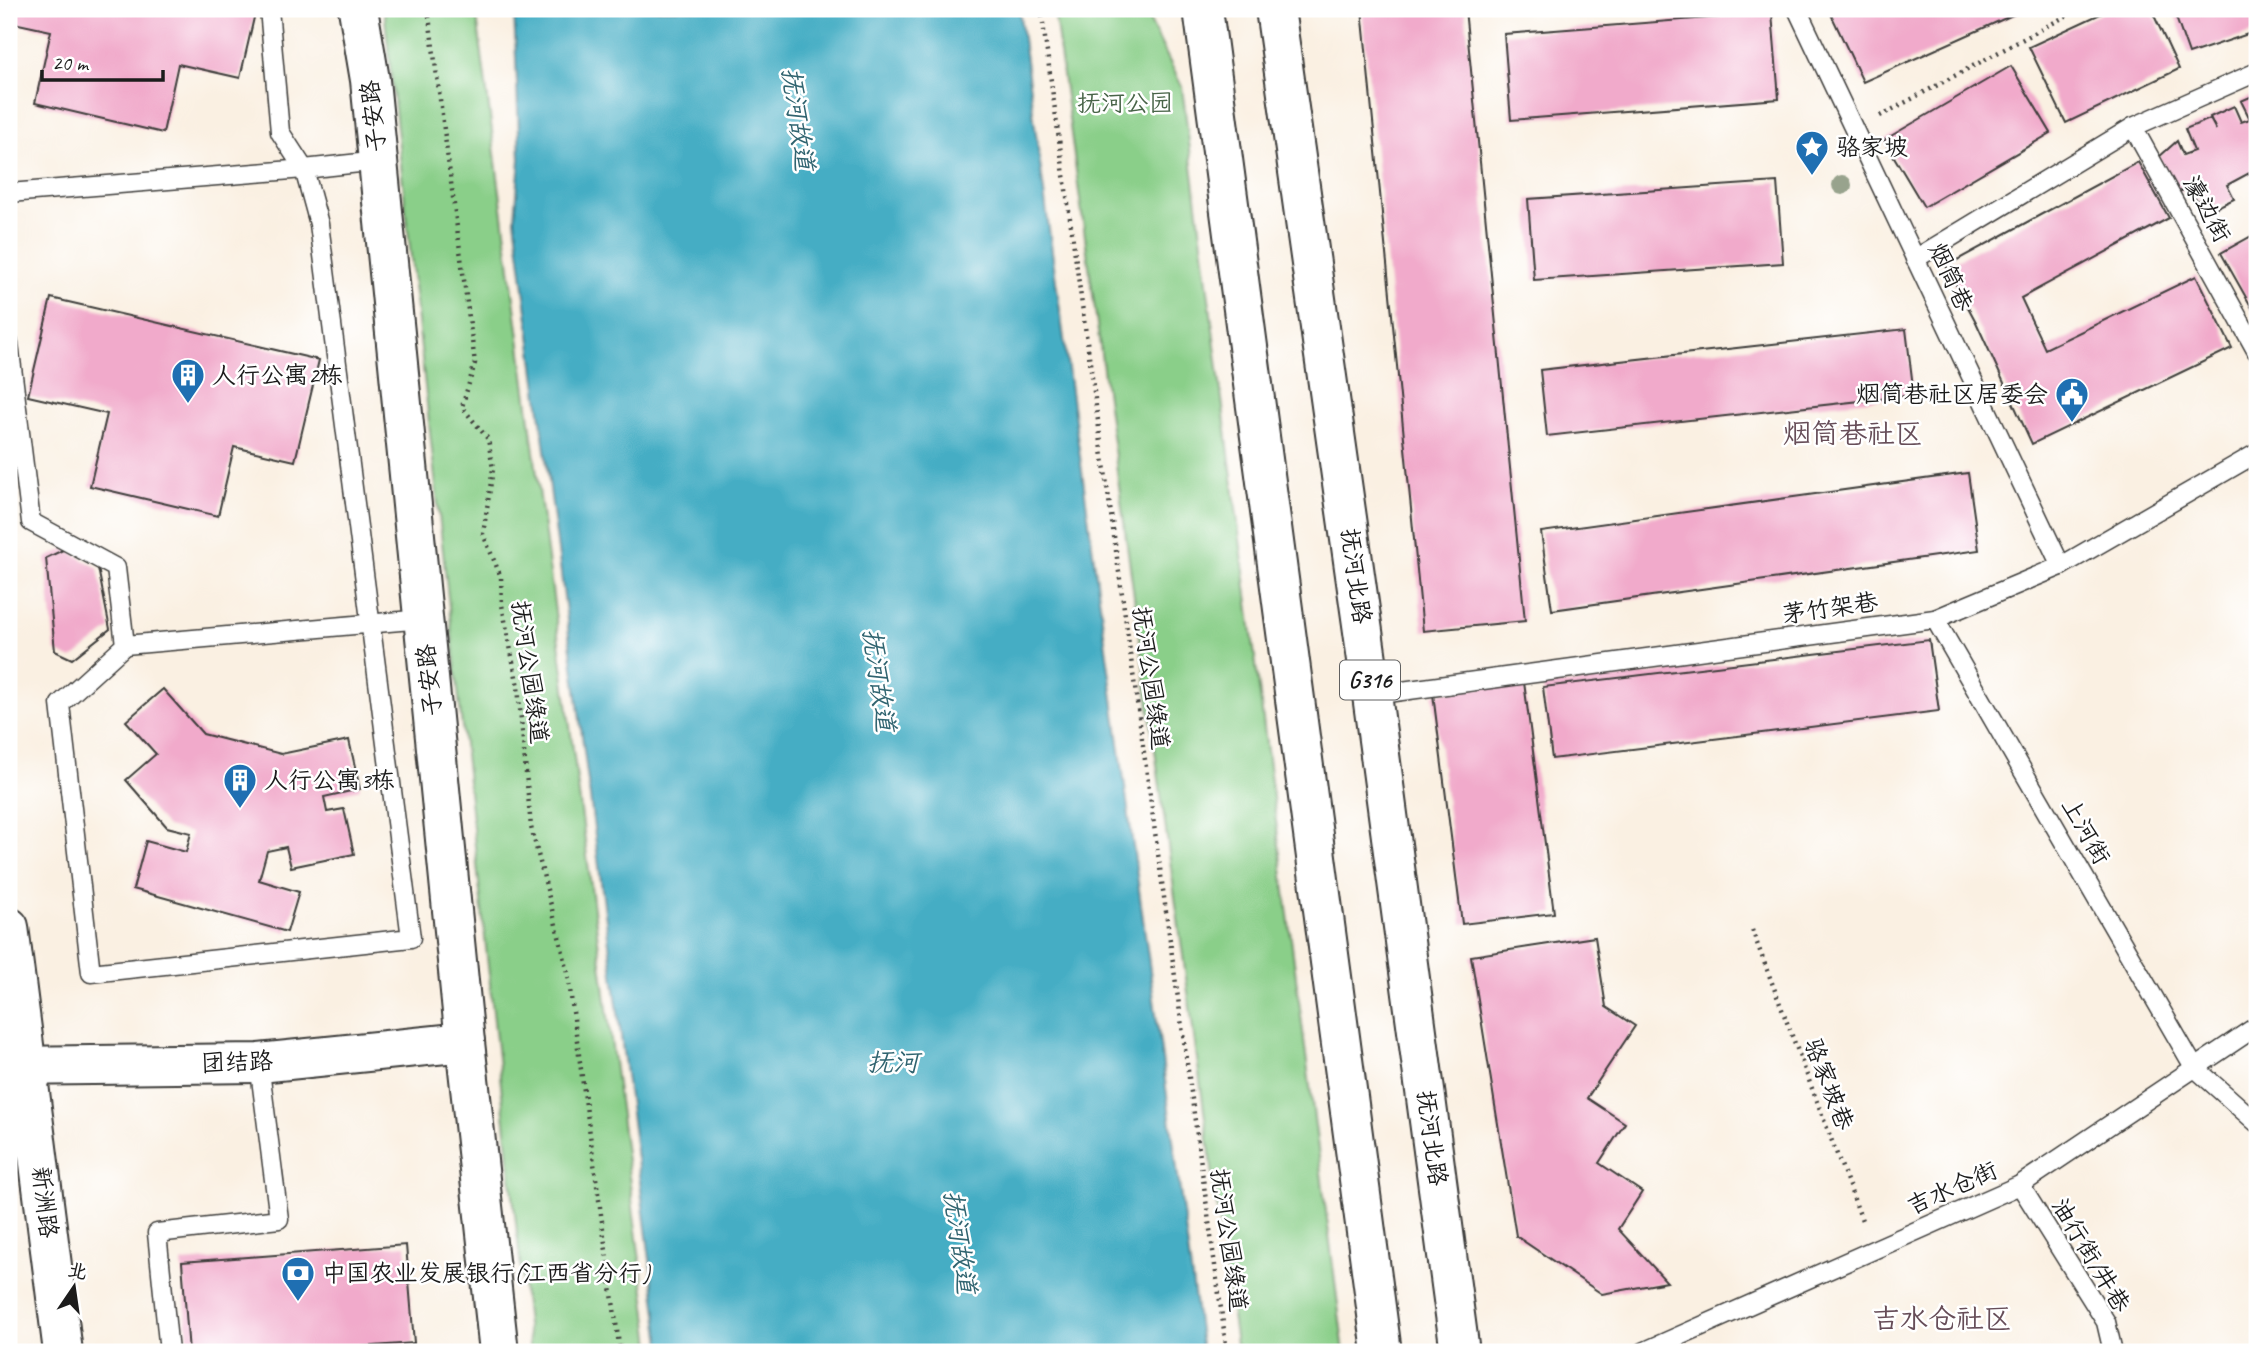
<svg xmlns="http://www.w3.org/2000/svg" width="2266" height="1361" font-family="Caveat,'LXGW WenKai TC',sans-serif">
<rect width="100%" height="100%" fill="#fff"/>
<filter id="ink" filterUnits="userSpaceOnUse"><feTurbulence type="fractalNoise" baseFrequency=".0143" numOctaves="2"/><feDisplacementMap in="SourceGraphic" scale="14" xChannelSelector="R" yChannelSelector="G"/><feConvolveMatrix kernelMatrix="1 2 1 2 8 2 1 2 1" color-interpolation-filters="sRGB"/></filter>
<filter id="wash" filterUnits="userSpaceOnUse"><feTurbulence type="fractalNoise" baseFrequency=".00686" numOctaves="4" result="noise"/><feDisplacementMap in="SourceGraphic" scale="28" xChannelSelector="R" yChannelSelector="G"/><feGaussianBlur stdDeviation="1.57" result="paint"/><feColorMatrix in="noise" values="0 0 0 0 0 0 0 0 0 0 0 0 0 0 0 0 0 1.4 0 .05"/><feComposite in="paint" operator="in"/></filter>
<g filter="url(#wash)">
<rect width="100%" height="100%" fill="#faf0e2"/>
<g fill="#8acf89" stroke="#537652" stroke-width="2">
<path d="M 384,9 L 476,9 L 652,1352 L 530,1352 Z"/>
<path d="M 1054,9 L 1144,9 L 1182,87 L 1344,1352 L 1237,1352 Z"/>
</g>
<path fill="#45adc4" stroke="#306470" stroke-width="2" d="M 514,9 L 1019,9 L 1202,1352 L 662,1352 L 515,219 L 520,159 Z"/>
<g id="blocks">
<g fill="#f1aacb">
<path d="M 9,9 L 256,9 L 240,78 L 178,64 L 163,133 L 35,103 L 51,31 L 9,22 Z"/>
<path d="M 1362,9 L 1465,9 L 1525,621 L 1423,631 Z"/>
<path d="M 1833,9 L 2026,9 L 1863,82 L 1829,10 Z"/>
<path d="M 2111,9 L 2151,9 L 2179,69 L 2066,123 L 2029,47 Z"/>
<path d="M 2173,9 L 2257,9 L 2257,31 L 2189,54 Z"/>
<path d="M 1772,13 L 1779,99 L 1511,120 L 1504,34 Z"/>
<path d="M 2011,66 L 2051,133 L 1924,207 L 1884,140 Z"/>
<path d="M 2257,94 L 2257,169 L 2227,185 L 2234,199 L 2209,211 L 2203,198 L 2197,201 L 2190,187 L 2177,193 L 2159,157 L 2177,141 L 2183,155 L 2194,151 L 2185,129 L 2210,119 L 2216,130 L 2210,117 L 2234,106 L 2241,122 L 2250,119 L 2241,101 Z"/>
<path d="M 2138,162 L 2169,218 L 2021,298 L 2045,349 L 2196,276 L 2232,348 L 2032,444 L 1976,322 L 1946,266 Z"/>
<path d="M 1777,182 L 1783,263 L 1534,280 L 1528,199 Z"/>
<path d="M 2257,233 L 2257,317 L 2221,253 Z"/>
<path d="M 51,298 L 319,360 L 295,461 L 234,447 L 218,516 L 90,486 L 107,414 L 28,396 Z"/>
<path d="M 1906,329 L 1914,395 L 1547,436 L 1540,370 Z"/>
<path d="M 1968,473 L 1979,550 L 1552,610 L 1541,532 Z"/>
<path d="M 65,549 L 98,568 L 110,629 L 72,659 L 55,651 L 46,558 Z"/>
<path d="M 1929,640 L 1939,711 L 1552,759 L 1543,687 Z"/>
<path d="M 1524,682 L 1554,913 L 1462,924 L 1433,694 Z"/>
<path d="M 163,689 L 203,734 L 281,754 L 349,740 L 360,789 L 324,797 L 327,812 L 344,809 L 354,854 L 291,867 L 286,847 L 267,851 L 259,880 L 299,892 L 287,932 L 133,889 L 146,841 L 186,852 L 191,833 L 167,827 L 126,780 L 156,754 L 126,721 Z"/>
<path d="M 1595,937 L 1606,1007 L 1635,1026 L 1587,1098 L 1625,1123 L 1599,1163 L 1642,1192 L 1618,1229 L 1667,1282 L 1602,1294 L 1516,1236 L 1471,956 Z"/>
<path d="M 406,1245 L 414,1343 L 293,1352 L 189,1352 L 182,1262 Z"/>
</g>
</g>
</g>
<g filter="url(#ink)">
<use href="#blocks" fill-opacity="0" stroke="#3d3c3a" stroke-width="2"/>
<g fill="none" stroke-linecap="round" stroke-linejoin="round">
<defs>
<g id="lane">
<path d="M 1797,9 L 2061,566"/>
<path d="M 2133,127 L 2257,352"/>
<path d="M 9,193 L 304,169 L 378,161"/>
<path d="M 1915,259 L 2133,127 L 2257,72"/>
<path d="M 9,343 L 31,522 L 116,568 L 125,645 L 60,704 L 91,973 L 411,938 L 319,224 L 304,169 L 280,132 L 269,9"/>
<path d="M 1935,619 L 2194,1067 L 2257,1123"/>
<path d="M 125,645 L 423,619"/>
<path d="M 1372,695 L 1935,619 L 2061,566 L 2257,453"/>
<path d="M 2020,1185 L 2106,1322 L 2113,1352"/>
<path d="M 169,1352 L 157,1233 L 279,1219 L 259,1063"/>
<path d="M 1643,1352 L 2020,1185 L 2257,1026"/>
</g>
<g id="secondary">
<path d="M 358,9 L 370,80 L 465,1042 L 499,1352"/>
<path d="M 9,927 L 63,1352"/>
<path d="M 9,1066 L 259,1063 L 465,1042"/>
</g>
<g id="primary">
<path d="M 1203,9 L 1382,1352"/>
<path d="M 1275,9 L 1372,695 L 1460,1352"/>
</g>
</defs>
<use href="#lane" stroke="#3d3c3a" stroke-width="21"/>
<use href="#secondary" stroke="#3d3c3a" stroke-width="42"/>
<use href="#primary" stroke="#3d3c3a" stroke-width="42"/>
<g stroke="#3d3c3a" stroke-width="4.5" stroke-dasharray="2 5" stroke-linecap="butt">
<path d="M 428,9 L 475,363 L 462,407 L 488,439 L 493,469 L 483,534 L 501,577 L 502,605 L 518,687 L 531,827 L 567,968 L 620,1352"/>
<path d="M 1041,9 L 1227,1352"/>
<path d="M 1880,116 L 2079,9"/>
<path d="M 1752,930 L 1863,1223"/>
</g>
<use href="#lane" stroke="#fff" stroke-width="18"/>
<use href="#secondary" stroke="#fff" stroke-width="38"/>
<use href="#primary" stroke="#fff" stroke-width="38"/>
</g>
<circle fill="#98a38d" cx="1842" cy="185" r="10"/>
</g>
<defs>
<symbol id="sight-pin" viewBox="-11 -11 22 30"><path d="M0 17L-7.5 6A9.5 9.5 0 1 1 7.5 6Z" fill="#1f6fb2" stroke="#fff"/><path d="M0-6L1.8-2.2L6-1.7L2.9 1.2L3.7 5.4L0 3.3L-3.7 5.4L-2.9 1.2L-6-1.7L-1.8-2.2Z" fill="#fff"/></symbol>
<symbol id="building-pin" viewBox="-11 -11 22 30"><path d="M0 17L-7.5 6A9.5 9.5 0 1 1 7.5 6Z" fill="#1f6fb2" stroke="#fff"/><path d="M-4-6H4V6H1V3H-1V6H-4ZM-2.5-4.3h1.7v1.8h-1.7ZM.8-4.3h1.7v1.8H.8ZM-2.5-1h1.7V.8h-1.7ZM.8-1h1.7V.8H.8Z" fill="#fff"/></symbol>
<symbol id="civic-pin" viewBox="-11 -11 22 30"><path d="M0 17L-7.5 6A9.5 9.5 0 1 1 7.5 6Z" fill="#1f6fb2" stroke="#fff"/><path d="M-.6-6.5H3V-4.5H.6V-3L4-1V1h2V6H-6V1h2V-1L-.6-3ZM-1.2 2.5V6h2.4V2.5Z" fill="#fff"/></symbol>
<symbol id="bank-pin" viewBox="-11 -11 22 30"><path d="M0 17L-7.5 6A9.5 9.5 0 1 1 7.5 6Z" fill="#1f6fb2" stroke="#fff"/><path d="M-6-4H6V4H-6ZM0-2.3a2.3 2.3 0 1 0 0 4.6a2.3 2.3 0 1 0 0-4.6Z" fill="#fff"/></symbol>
</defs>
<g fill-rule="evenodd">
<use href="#sight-pin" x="1793" y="128" width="38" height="52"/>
<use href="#building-pin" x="169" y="356" width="38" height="52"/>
<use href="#civic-pin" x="2053" y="375" width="38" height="52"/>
<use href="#building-pin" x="221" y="761" width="38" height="52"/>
<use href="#bank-pin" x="279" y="1254" width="38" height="52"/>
</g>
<g text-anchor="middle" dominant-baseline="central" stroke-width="5" stroke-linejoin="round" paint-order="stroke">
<rect fill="#fff" stroke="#606060" stroke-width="2" x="1340" y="660.5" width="60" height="39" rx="5"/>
<g font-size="23" font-weight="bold" fill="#1c1c1c">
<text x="1370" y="680">G316</text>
</g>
<g font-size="24" fill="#486448" stroke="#fff">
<text x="1125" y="103">抚河公园</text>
</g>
<g font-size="24" fill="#1c1c1c" stroke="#fff">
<text transform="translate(373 116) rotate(-96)">子安路</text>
<text transform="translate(2207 209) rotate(61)">濠边街</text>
<text transform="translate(1951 277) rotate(65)">烟筒巷</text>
<text transform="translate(1356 576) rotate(82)">抚河北路</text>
<text transform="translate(1830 608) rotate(-8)">茅竹架巷</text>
<text transform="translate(530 672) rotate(82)">抚河公园绿道</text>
<text transform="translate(1151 678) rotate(82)">抚河公园绿道</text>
<text transform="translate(429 680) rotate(-96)">子安路</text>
<text transform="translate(2086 831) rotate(60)">上河街</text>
<text transform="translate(237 1062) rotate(-2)">团结路</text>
<text transform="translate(1829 1084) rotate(69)">骆家坡巷</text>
<text transform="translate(1432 1138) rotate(82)">抚河北路</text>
<text transform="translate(1952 1188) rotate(-24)">吉水仓街</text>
<text transform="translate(45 1202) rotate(83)">新洲路</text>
<text transform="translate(1229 1240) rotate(82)">抚河公园绿道</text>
<text transform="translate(2091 1255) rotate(59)">油行街/井巷</text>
</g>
<g font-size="24" fill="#1c1c1c" stroke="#fff" text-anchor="start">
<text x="1836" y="147">骆家坡</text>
<text x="212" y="375">人行公寓2栋</text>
<text x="2048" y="394" text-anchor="end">烟筒巷社区居委会</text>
<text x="264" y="780">人行公寓3栋</text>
<text x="322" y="1273">中国农业发展银行(江西省分行)</text>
</g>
<g font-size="26" font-style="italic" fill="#306470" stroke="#fff">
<text transform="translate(798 119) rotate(82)">抚河故道</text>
<text transform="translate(879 680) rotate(82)">抚河故道</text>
<text x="893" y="1062">抚河</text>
<text transform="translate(960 1242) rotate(82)">抚河故道</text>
</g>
<g font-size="28" fill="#674e59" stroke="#fff">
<text x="1853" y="433">烟筒巷社区</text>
<text x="1942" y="1318">吉水仓社区</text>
</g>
</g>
<rect width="2266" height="1361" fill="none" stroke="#fff" stroke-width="35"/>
<g transform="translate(74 1287) rotate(13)" stroke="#ffffff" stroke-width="5" paint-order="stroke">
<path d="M0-5L12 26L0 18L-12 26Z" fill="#1c1c1c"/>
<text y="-10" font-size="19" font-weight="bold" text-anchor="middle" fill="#1c1c1c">北</text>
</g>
<path d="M42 70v10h121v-10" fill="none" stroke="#1c1c1c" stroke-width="3.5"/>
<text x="52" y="70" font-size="21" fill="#1c1c1c" stroke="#ffffff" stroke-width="5" paint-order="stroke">20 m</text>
</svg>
